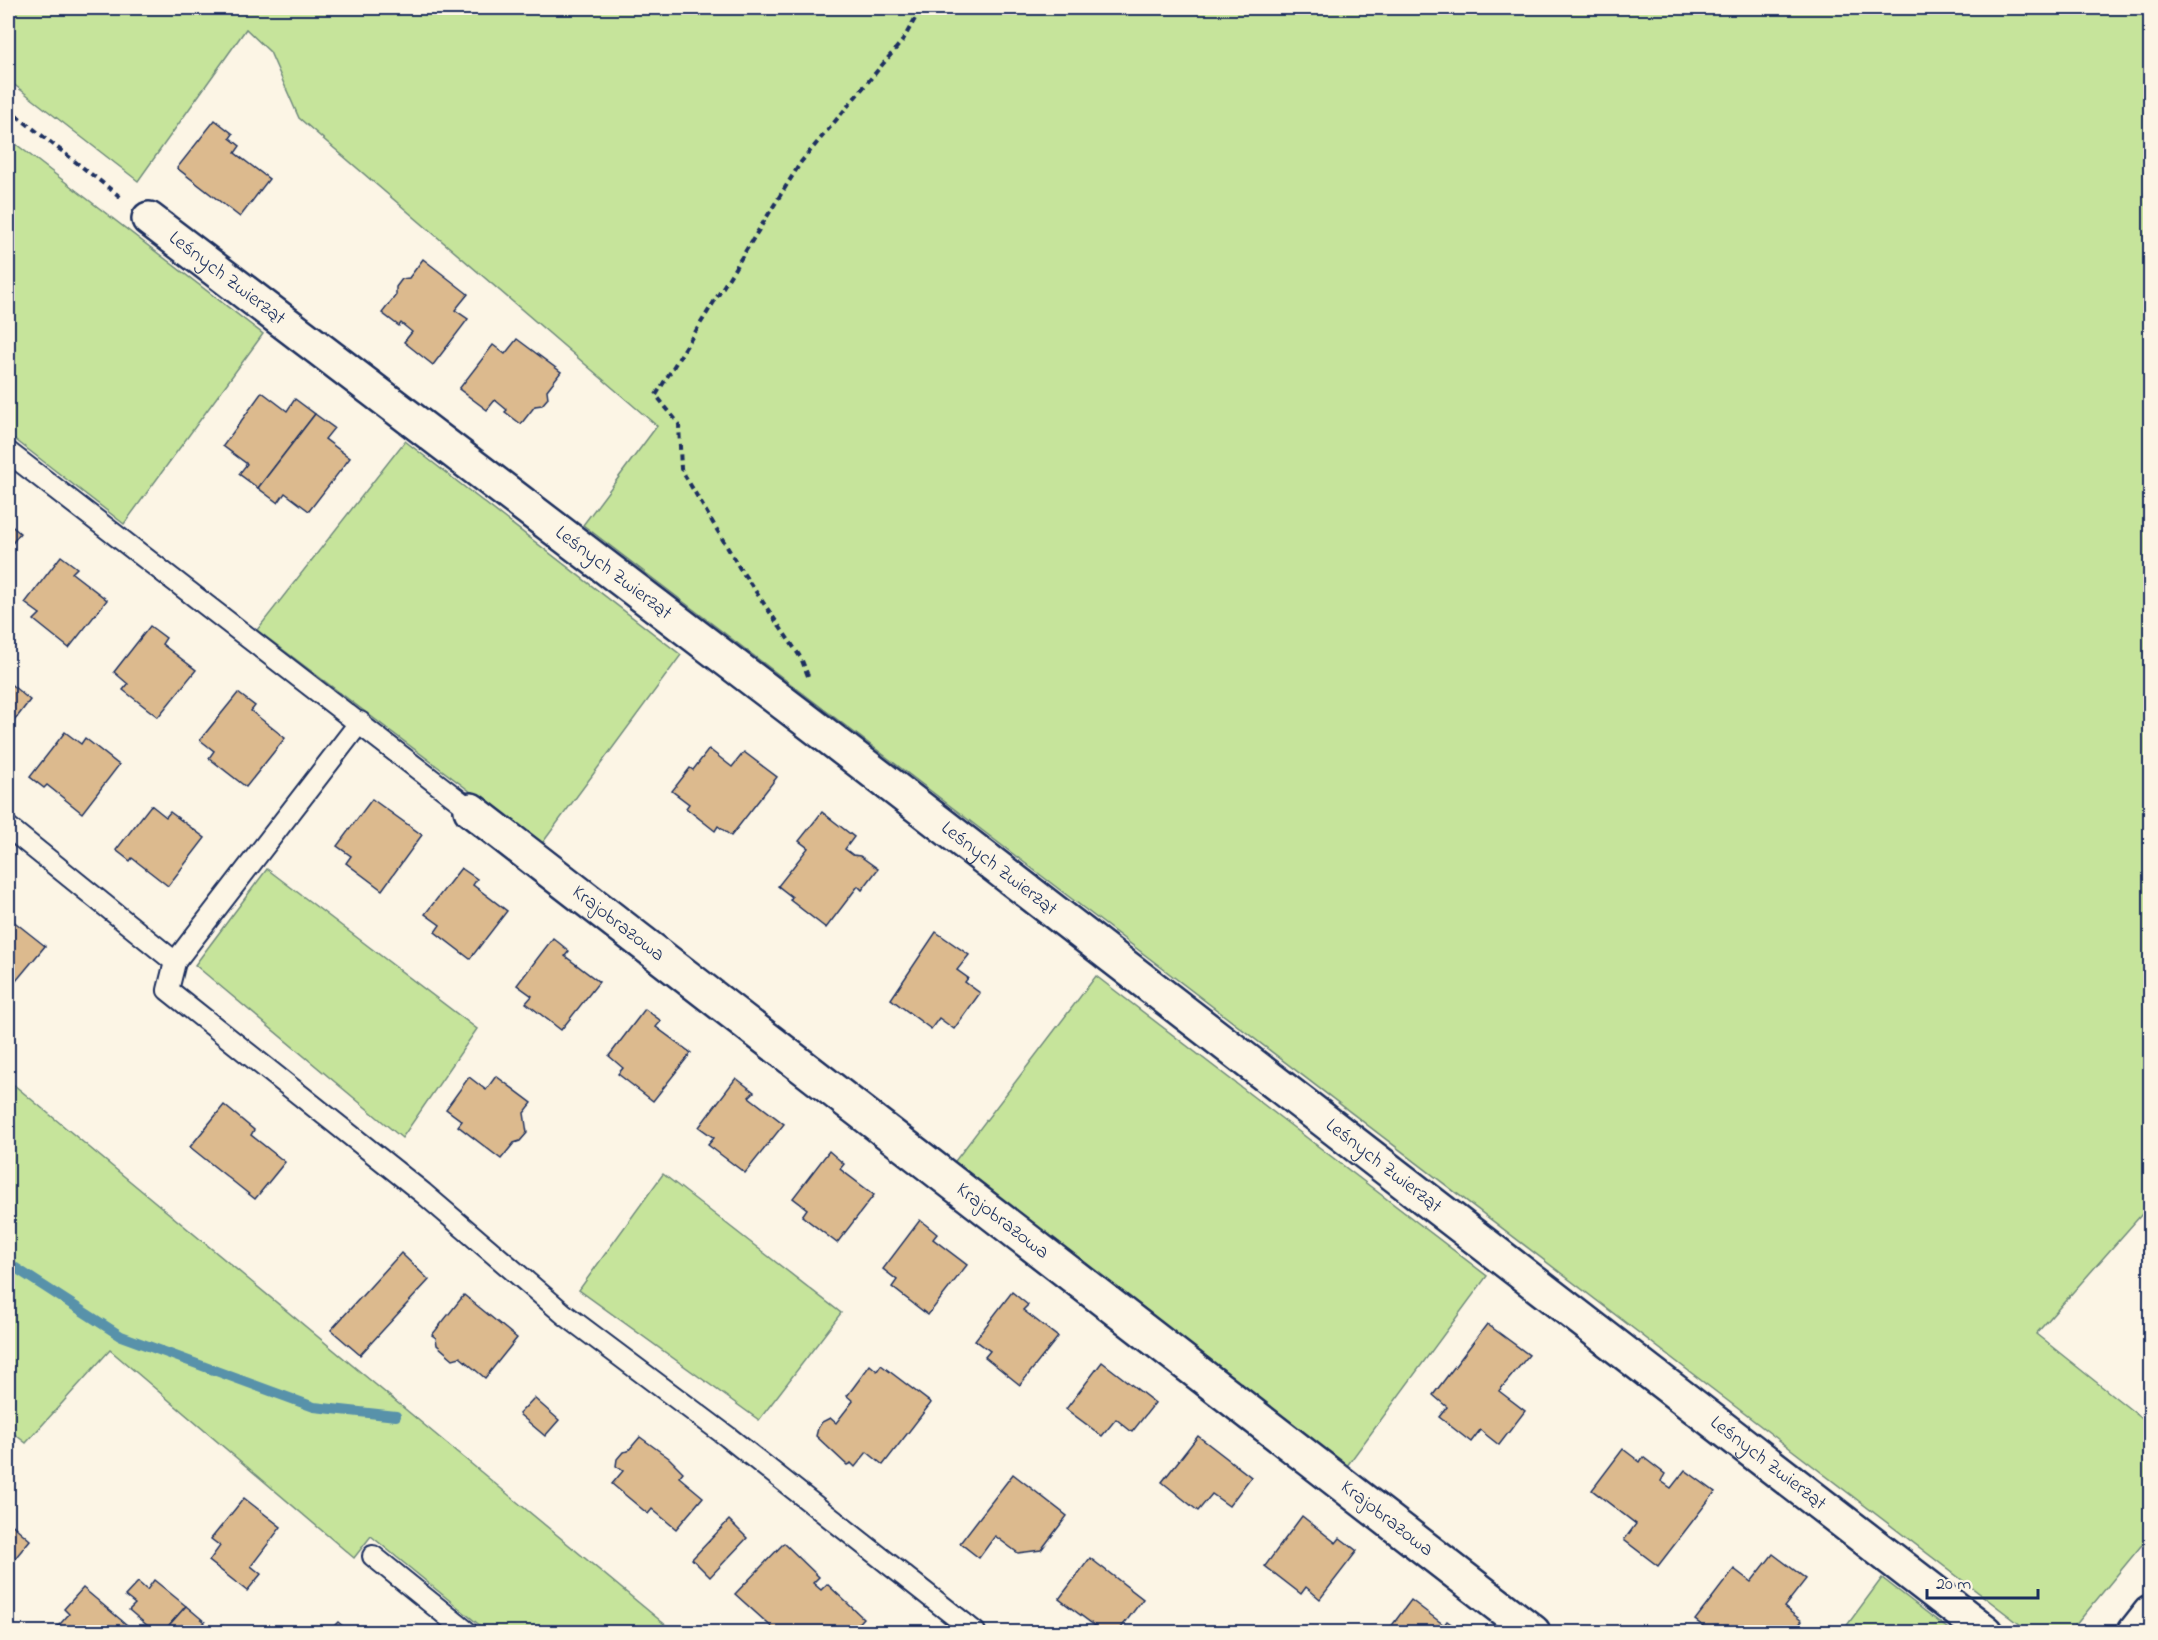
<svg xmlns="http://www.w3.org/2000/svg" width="2158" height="1640" font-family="'Indie Flower',sans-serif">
<rect width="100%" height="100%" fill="#fcf5e5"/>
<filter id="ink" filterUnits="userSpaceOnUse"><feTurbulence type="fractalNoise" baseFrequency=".0167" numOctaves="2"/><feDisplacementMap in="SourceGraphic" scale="12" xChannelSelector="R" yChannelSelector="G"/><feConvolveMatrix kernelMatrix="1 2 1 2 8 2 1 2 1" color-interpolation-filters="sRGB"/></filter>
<g filter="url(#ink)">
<g fill="#c6e49b" stroke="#708a7c" stroke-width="1.5">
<path d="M 8,8 L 2150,8 L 2150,1205 L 2036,1334 L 2150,1425 L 2150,1535 L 2070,1632 L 2030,1632 L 583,525 L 657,426 L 299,118 L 270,52 L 246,29 L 138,181 L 8,80 Z"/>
<path d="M 8,138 L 263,334 L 124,524 L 8,434 Z"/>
<path d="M 405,441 L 681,655 L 541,845 L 257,630 Z"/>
<path d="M 267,869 L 477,1029 L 402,1138 L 195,965 Z"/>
<path d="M 1096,976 L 1487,1276 L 1344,1470 L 952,1165 Z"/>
<path d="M 8,1080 L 674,1632 L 488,1632 L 371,1536 L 354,1558 L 110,1350 L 26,1443 L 8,1429 Z"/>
<path d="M 663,1174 L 841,1313 L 759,1420 L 579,1290 Z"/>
<path d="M 1882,1578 L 1952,1632 L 1842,1632 Z"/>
</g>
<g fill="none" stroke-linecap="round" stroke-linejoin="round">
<path stroke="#5992aa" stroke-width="10" d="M 8,1263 L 121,1336 L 314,1407 L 396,1416"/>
</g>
<g fill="#dcba8e" stroke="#1b2f5e" stroke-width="1.5">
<path d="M 215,120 L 233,134 L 230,138 L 240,146 L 235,153 L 269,179 L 240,217 L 177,168 Z"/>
<path d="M 423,259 L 468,294 L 455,310 L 468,319 L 433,365 L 404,342 L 412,332 L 401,323 L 399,326 L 382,313 L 396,295 L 396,287 L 402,279 L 409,278 Z"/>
<path d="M 517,339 L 561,372 L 547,390 L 548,398 L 542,405 L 535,406 L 521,424 L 505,412 L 507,410 L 495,400 L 487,410 L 459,389 L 493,345 L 505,354 Z"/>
<path d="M 262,392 L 287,411 L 295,399 L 315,414 L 258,488 L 239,474 L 247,464 L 223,446 Z"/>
<path d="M 315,414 L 334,428 L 325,439 L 350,458 L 309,511 L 285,493 L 278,503 L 258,488 Z"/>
<path d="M 8,523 L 20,533 L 8,549 Z"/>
<path d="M 61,556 L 77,568 L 72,573 L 107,600 L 69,648 L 34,620 L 40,614 L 25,603 Z"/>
<path d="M 150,626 L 166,638 L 162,644 L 196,670 L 158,717 L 123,690 L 128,684 L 114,672 Z"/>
<path d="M 8,682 L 30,700 L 8,729 Z"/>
<path d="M 238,693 L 255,706 L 251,711 L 285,738 L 246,787 L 209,758 L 214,751 L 200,740 Z"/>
<path d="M 65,732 L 81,744 L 85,738 L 119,765 L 82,813 L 47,785 L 44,788 L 30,777 Z"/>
<path d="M 709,749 L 732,767 L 744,752 L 777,777 L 731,836 L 718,826 L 715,831 L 686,808 L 689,804 L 672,791 L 690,768 L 693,770 Z"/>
<path d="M 372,799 L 422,835 L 382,890 L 346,863 L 351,856 L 337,846 Z"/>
<path d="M 151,805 L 166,817 L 170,812 L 205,838 L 168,886 L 132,858 L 130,861 L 116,850 Z"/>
<path d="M 822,812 L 854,837 L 845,849 L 853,855 L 860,856 L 878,869 L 862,890 L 858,886 L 826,928 L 790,900 L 792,897 L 778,886 L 808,848 L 799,841 Z"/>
<path d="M 461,868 L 477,879 L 473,885 L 507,911 L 470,959 L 435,932 L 440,925 L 425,914 Z"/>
<path d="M 12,920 L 45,946 L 16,981 L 13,978 L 8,985 L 8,926 Z"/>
<path d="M 936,932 L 969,955 L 957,970 L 968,978 L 965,982 L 980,993 L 954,1029 L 939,1018 L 931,1029 L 891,999 Z"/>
<path d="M 553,938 L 569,951 L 565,956 L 599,982 L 561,1030 L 526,1003 L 532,996 L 517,985 Z"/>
<path d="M 645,1009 L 661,1021 L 656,1027 L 691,1053 L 653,1101 L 618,1074 L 623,1068 L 609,1056 Z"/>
<path d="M 496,1076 L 532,1103 L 524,1113 L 527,1133 L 520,1141 L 514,1143 L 501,1159 L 458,1126 L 462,1121 L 446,1109 L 469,1077 L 486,1090 Z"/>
<path d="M 736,1078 L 754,1092 L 749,1097 L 784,1124 L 745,1173 L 708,1145 L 714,1138 L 699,1127 Z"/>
<path d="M 224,1105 L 254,1130 L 251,1135 L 285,1162 L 255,1199 L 190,1147 Z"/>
<path d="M 829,1151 L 844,1164 L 840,1169 L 874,1195 L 837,1243 L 802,1216 L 807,1209 L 793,1198 Z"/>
<path d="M 920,1220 L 937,1234 L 933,1239 L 967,1265 L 928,1315 L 892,1287 L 897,1280 L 883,1269 Z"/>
<path d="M 401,1253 L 429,1280 L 360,1355 L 331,1330 Z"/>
<path d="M 1012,1292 L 1028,1305 L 1023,1310 L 1058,1337 L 1020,1385 L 985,1357 L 990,1351 L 975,1340 Z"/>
<path d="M 464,1295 L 517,1338 L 485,1378 L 460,1357 L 453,1359 L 437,1345 L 436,1338 L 432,1335 Z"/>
<path d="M 1487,1324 L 1529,1355 L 1499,1391 L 1525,1411 L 1499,1445 L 1480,1430 L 1471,1442 L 1439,1417 L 1447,1407 L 1433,1395 Z"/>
<path d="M 1102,1362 L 1155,1403 L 1132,1432 L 1116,1419 L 1102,1436 L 1066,1409 Z"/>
<path d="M 870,1365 L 877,1371 L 881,1365 L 931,1403 L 883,1465 L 867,1452 L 855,1467 L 851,1463 L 847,1465 L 816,1436 L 818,1428 L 822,1422 L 830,1418 L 836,1423 L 853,1401 L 847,1396 Z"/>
<path d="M 534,1398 L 559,1420 L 545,1436 L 519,1414 Z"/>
<path d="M 1198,1436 L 1251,1477 L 1229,1506 L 1212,1494 L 1198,1511 L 1162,1482 Z"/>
<path d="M 640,1437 L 669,1458 L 683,1472 L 679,1477 L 703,1497 L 676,1529 L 652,1509 L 648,1514 L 612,1484 L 623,1471 L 616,1466 L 617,1459 L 623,1452 L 628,1451 Z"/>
<path d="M 1623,1449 L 1640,1462 L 1643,1457 L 1665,1474 L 1661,1481 L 1671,1488 L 1685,1470 L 1715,1492 L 1658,1566 L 1624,1540 L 1636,1524 L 1592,1490 Z"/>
<path d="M 1013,1474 L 1067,1516 L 1041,1550 L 1018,1553 L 995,1536 L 979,1558 L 960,1543 Z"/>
<path d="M 244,1498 L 281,1527 L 251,1566 L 261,1574 L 247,1591 L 209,1561 L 220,1546 L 211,1539 Z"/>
<path d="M 1302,1516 L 1336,1543 L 1340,1538 L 1357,1551 L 1320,1599 L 1306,1587 L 1301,1594 L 1265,1566 Z"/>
<path d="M 729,1520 L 747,1538 L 710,1577 L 692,1559 Z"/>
<path d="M 8,1521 L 30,1540 L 8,1567 Z"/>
<path d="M 784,1543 L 819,1577 L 813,1583 L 821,1590 L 827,1584 L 863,1618 L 850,1632 L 777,1632 L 735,1594 Z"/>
<path d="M 1773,1554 L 1806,1579 L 1784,1607 L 1802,1621 L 1793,1632 L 1711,1632 L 1695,1620 L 1734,1569 L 1751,1582 Z"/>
<path d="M 1090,1558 L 1143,1599 L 1118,1632 L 1091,1632 L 1095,1626 L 1059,1599 Z"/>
<path d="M 154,1580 L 186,1606 L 163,1632 L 155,1632 L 129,1610 L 135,1604 L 125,1596 L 138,1582 L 147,1590 Z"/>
<path d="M 83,1588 L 133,1630 L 131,1632 L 53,1632 L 69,1614 L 64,1609 Z"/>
<path d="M 1411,1600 L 1444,1625 L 1447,1621 L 1462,1632 L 1387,1632 Z"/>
<path d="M 186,1606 L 205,1622 L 196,1632 L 163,1632 Z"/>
<path d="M 338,1622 L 350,1632 L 328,1632 Z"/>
</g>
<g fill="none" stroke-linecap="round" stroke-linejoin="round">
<defs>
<g id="lane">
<path d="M 8,452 L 471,810"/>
<path d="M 8,827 L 175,962 L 168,990 L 423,1193 L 564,1314 L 728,1437 L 975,1632"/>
<path d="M 175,962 L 360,722"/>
<path d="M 373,1556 L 467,1632"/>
</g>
<g id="street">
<path id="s1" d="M 149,219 L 836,743 L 1986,1632"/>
<path id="s2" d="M 471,810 L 1533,1632"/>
<path d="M 2135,1632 L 2150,1613"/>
</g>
</defs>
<use href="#lane" stroke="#1b2f5e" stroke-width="24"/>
<use href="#street" stroke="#1b2f5e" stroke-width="38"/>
<g stroke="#1b2f5e" stroke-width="4" stroke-dasharray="6 4.5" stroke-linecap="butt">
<path d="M 8,109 L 123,199"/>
<path d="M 808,676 L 801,658 L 739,567 L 681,469 L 679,424 L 656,395 L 801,162 L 903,40 L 921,8"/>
</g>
<use href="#lane" stroke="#fcf5e5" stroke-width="20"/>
<use href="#street" stroke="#fcf5e5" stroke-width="33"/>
</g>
</g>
<g text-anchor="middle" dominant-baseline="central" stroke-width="6" stroke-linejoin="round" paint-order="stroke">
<g font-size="20" fill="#1b2f5e" stroke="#fcf5e5">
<text stroke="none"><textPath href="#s1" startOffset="98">Leśnych Zwierząt</textPath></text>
<text stroke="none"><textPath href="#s1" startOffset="584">Leśnych Zwierząt</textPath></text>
<text stroke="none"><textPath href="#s1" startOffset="1070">Leśnych Zwierząt</textPath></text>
<text stroke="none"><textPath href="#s2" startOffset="186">Krajobrazowa</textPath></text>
<text stroke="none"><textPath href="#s1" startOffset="1556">Leśnych Zwierząt</textPath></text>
<text stroke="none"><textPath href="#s2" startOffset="672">Krajobrazowa</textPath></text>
<text stroke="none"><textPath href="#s1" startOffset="2042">Leśnych Zwierząt</textPath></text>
<text stroke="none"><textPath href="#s2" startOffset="1158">Krajobrazowa</textPath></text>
</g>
</g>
<rect width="2158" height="1640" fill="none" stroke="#fcf5e5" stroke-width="30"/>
<rect x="15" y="15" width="2128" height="1610" fill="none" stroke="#1b2f5e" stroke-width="2" filter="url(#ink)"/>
<path d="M1927 1589v9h111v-9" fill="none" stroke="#1b2f5e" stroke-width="3"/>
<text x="1936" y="1589" font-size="18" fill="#1b2f5e" stroke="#fcf5e5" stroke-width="4.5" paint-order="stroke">20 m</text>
</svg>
